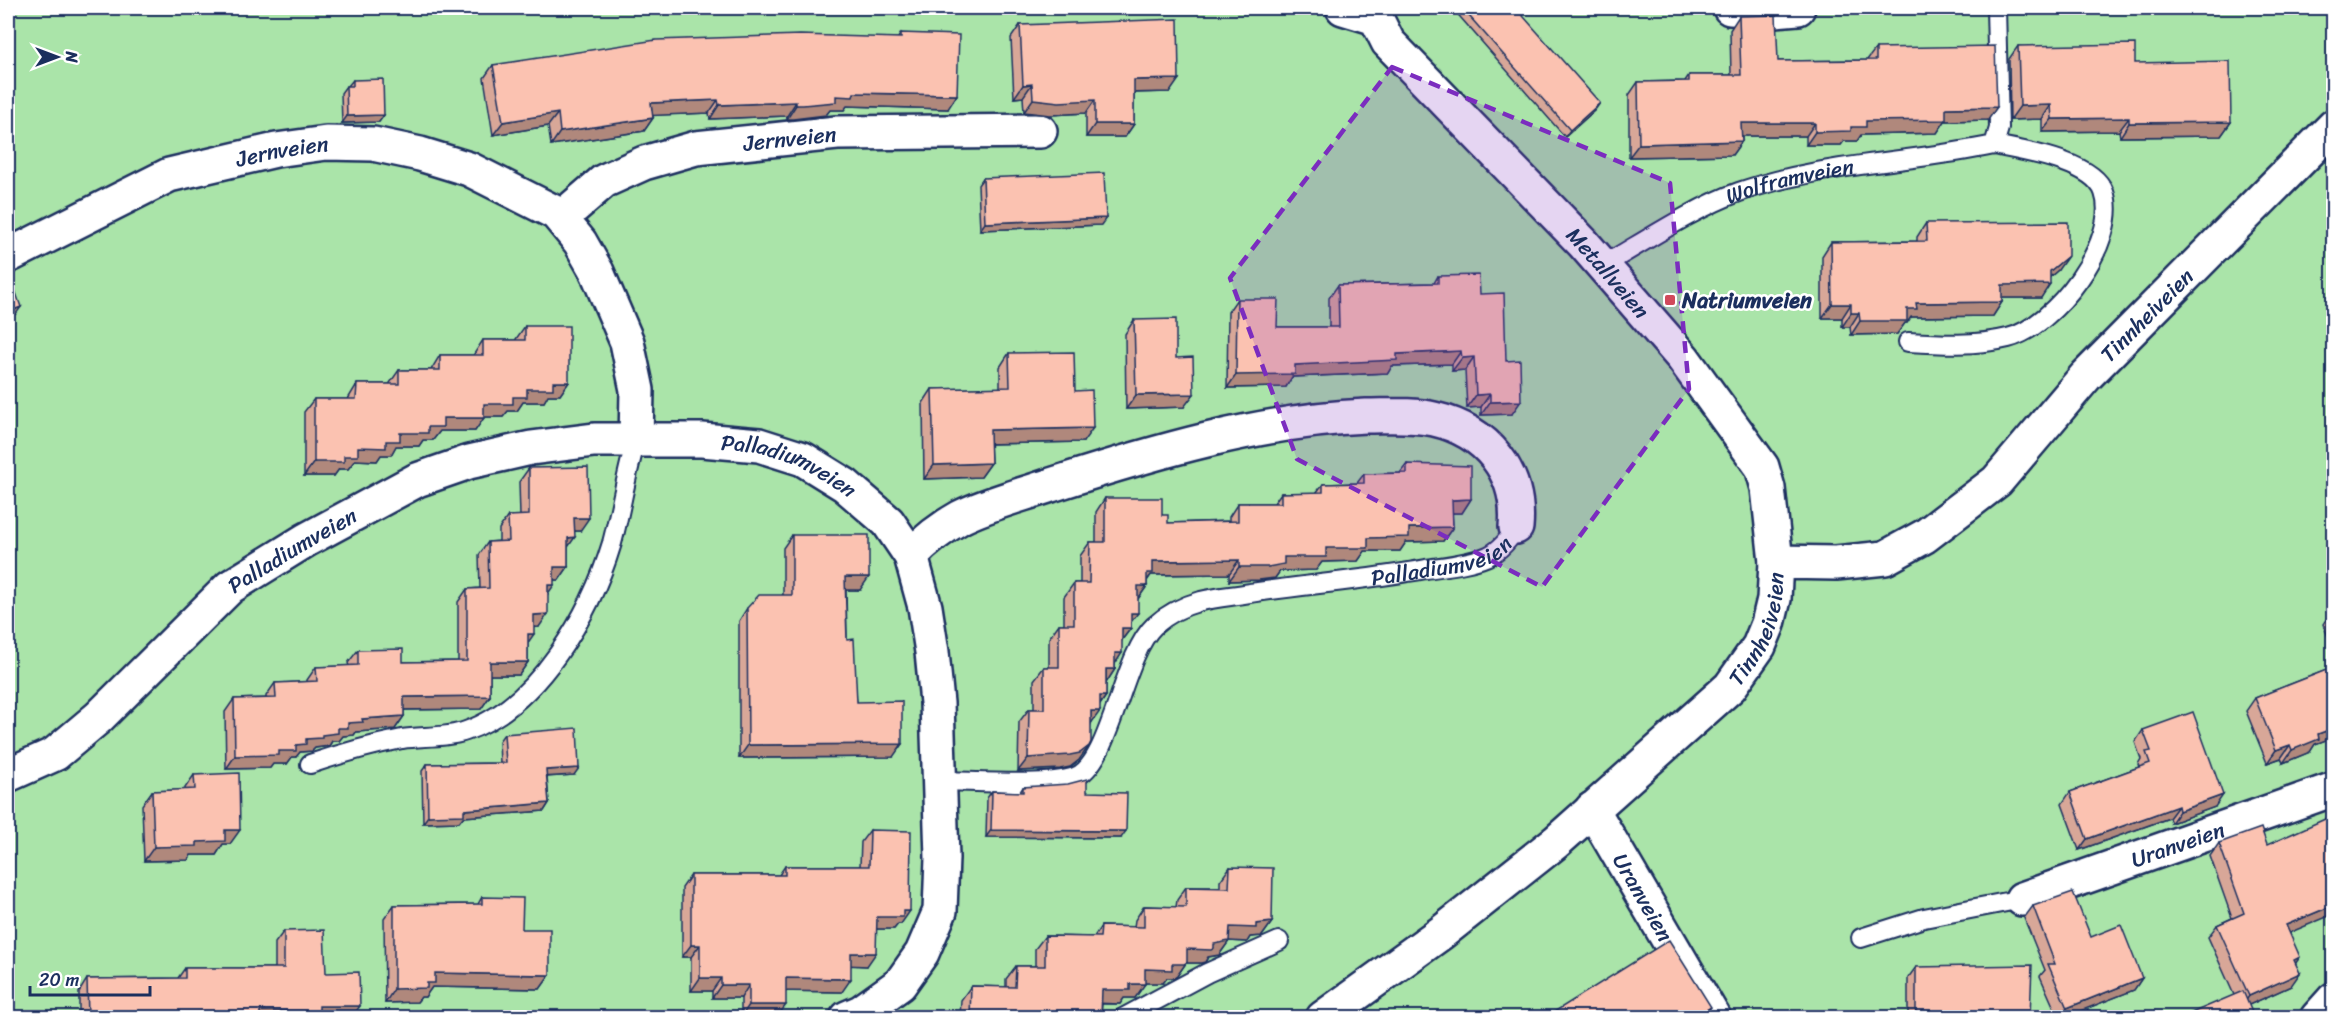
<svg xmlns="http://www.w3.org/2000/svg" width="2341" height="1025" font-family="Sriracha,sans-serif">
<rect width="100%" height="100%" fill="#fef3ef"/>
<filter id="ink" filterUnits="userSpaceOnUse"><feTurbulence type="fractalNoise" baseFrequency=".0167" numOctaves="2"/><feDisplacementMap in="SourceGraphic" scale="12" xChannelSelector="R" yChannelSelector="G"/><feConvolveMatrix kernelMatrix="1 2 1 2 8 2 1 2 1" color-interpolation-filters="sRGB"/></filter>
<g filter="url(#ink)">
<rect fill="#aae4a9" stroke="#628a84" stroke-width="1.5" x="8" y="8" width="2325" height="1009"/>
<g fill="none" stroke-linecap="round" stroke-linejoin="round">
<defs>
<g id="service">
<path id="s1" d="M 1602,266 C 1642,243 1696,207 1739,192 C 1821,163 1910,163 1994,145 L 1999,128 L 1996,8"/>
<path d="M 1908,342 C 1941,344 1976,346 2008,338 C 2054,327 2121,240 2104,192 C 2093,161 2023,151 1994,145"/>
<path d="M 310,764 C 340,754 371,745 402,739 C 422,736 447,738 466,731 C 538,706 591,613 612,543 C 621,509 626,474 636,441"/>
<path id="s2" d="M 939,781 C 973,781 1045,787 1075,777 C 1111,764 1122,656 1154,626 C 1167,614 1183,606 1201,601 C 1217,597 1234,596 1250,593 C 1309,584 1368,580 1426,569 C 1446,566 1469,564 1488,556 C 1499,551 1511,538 1516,527"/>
<path d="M 1861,938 L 1924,918 L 2022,899"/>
<path d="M 1123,1018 L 1207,973 L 1279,941"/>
</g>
<g id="minor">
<path id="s3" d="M 1343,8 L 1376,18 L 1388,42 L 1583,243 L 1683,358 L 1762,467 L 1768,488 L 1776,562"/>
<path d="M 1730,8 L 1774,10 L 1798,8"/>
<path id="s4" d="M 561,218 L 604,181 L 644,163 L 696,148 L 837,133 L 1040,131"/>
<path id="s5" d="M 8,256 L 169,175 L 276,150 L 326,143 L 373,144 L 420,154 L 469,169 L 556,213 L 580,242 L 597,272 L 627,342 L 637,390 L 636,441"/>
<path d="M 911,556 C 925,541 943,527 961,517 C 989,503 1022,495 1051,485 C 1151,453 1261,420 1366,416 C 1388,416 1412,414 1434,419 C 1487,431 1521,473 1516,527"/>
<path id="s6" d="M 8,775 L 55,754 L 99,717 L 230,587 L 306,540 L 417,480 L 469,462 L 531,448 L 594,440 L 702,440 L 759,445 L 803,459 L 845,485 L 888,522 L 911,556 L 925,607 L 932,652 L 937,703 L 942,858 L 940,911 L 922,953 L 900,984 L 861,1012 L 847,1018"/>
<path id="s7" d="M 1592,809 L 1714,1018"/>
<path id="s8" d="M 2022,899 L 2334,789"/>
<path d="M 2317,1018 L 2334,999"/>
</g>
<g id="tertiary">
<path id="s9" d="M 1323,1018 L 1441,933 L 1556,842 L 1730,687 L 1759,646 L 1768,624 L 1774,599 L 1776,562 L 1836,563 L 1885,558 L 1925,536 L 1997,481 L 2086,376 L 2334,126"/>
</g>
</defs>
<use href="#service" stroke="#1b2f5e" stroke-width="22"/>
<use href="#minor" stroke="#1b2f5e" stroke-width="38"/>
<use href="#tertiary" stroke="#1b2f5e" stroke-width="38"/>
<use href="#service" stroke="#fff" stroke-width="18"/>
<use href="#minor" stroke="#fff" stroke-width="33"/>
<use href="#tertiary" stroke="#fff" stroke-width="33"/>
</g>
<g fill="#d8a798" stroke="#1b2f5e" stroke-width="1.5">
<path d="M 1456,8 L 1516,8 L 1595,110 L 1565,137 L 1454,10 Z"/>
<path d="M 1739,16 L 1778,61 L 1867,60 L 1876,48 L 1988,120 L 1945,121 L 1937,133 L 1861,135 L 1857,141 L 1844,141 L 1841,145 L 1806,145 L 1806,136 L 1742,136 L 1742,141 L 1732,155 L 1629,157 L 1629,95 L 1638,82 L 1685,81 L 1689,75 L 1731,75 L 1730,30 Z"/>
<path d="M 1020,25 L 1170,92 L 1134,93 L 1134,124 L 1125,137 L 1086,137 L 1086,113 L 1050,115 L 1024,112 L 1023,97 L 1014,98 L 1011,38 Z"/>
<path d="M 901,33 L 948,109 L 847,106 L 844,110 L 830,110 L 826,115 L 793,119 L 787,119 L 787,116 L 710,119 L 709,113 L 653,115 L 653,118 L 644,131 L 551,145 L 548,126 L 493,135 L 484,78 L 493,65 L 898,38 Z"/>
<path d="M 2018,46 L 2135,63 L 2231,122 L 2221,136 L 2120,137 L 2119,131 L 2042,132 L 2042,119 L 2010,120 L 2009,59 Z"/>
<path d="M 353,80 L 384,115 L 379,122 L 342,123 L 341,93 L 346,86 L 348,86 Z"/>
<path d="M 983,178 L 1101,225 L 980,230 L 978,185 Z"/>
<path d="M 1926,223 L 2058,270 L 2050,277 L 2041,298 L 2002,298 L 2002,302 L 1993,316 L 1911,317 L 1907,323 L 1905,323 L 1897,334 L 1851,335 L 1850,327 L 1842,327 L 1842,318 L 1822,318 L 1822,256 L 1831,242 L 1917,241 L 1917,237 Z"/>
<path d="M 1438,276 L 1480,294 L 1506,361 L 1512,414 L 1481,415 L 1481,407 L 1467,408 L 1465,370 L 1452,371 L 1452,364 L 1392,366 L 1388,373 L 1292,377 L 1286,387 L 1227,388 L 1228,312 L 1237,299 L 1277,327 L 1329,327 L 1329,298 L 1338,285 L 1434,283 Z"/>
<path d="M 1134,320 L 1176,358 L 1184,407 L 1126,409 L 1125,334 Z"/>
<path d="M 525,326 L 569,382 L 560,395 L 548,395 L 544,402 L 523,402 L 517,411 L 508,411 L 503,417 L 484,417 L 475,431 L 440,431 L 433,440 L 423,440 L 419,446 L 396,446 L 391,455 L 381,455 L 377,461 L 355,460 L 348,469 L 339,469 L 334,476 L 304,476 L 304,412 L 314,399 L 348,399 L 357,384 L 390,384 L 390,383 L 399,370 L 431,370 L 440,355 L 474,355 L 474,354 L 483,340 L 516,340 L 516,339 Z"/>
<path d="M 1009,353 L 1075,391 L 1083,442 L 990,444 L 991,463 L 981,477 L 924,479 L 923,403 L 932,389 L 1000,388 L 1000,367 Z"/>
<path d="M 1407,464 L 1471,499 L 1462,513 L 1452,513 L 1453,527 L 1443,541 L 1406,542 L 1400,551 L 1365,551 L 1358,561 L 1322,562 L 1316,570 L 1280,571 L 1275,578 L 1259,580 L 1229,581 L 1229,574 L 1151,575 L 1147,581 L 1147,586 L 1138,599 L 1131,622 L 1131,628 L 1122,640 L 1115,663 L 1115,669 L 1106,683 L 1106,696 L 1100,705 L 1091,724 L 1079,760 L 1070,767 L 1060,769 L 1018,771 L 1019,722 L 1029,709 L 1034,709 L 1034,680 L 1044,667 L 1049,667 L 1049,638 L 1059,624 L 1064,624 L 1064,597 L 1074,583 L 1080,583 L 1080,556 L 1090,542 L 1096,542 L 1096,512 L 1105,498 L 1162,515 L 1168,523 L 1229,521 L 1229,517 L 1238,503 L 1274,503 L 1281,493 L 1316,493 L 1323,484 L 1357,483 L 1364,474 L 1400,473 Z"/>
<path d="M 529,468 L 580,531 L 574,531 L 568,547 L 568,567 L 559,580 L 554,580 L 548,593 L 539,627 L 534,627 L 528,642 L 528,662 L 519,675 L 490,675 L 490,696 L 481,709 L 404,710 L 404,716 L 395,729 L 356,732 L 354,735 L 343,736 L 339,741 L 332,741 L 329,746 L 315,748 L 312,751 L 300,752 L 296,757 L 292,757 L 287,764 L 273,764 L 270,768 L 226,769 L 225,712 L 234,699 L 266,698 L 266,696 L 275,683 L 307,682 L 307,680 L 316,667 L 349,666 L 348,663 L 358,650 L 403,662 L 458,661 L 458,602 L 467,589 L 480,588 L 479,555 L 488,542 L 499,541 L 499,529 L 508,516 L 520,516 L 519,482 Z"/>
<path d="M 792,535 L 860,590 L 846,590 L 847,640 L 857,702 L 893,757 L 739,758 L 739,621 L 747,608 L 783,595 L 783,548 Z"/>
<path d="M 2334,610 L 2334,652 L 2323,624 L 2332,611 Z"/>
<path d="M 2334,667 L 2334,737 L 2315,744 L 2310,752 L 2283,763 L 2281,758 L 2267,763 L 2246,711 L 2255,698 Z"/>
<path d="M 2143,730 L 2215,807 L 2171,823 L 2169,818 L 2079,850 L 2062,804 L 2070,792 L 2139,767 L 2138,764 L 2141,759 L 2135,742 Z"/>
<path d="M 504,734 L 574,775 L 547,777 L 549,803 L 544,811 L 463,817 L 459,822 L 423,823 L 422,771 L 427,764 L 500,763 L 499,741 Z"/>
<path d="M 194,775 L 230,844 L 223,844 L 216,855 L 191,855 L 188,860 L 144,861 L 142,805 L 152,791 L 185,790 L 185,788 Z"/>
<path d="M 1023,787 L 1087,792 L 1121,838 L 986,837 L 987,798 L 992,791 L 1020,792 Z"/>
<path d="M 870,830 L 901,924 L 898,924 L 894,929 L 876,929 L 867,966 L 851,965 L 842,992 L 786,991 L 777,1017 L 741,1017 L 741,998 L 712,998 L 712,991 L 691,991 L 691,957 L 682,957 L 682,888 L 691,875 L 779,875 L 785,866 L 860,866 L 861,842 Z"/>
<path d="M 2219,843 L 2290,933 L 2295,964 L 2291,986 L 2249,1005 L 2234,995 L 2208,937 L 2217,925 L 2232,918 L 2210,856 Z"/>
<path d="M 1230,867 L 1272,922 L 1262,936 L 1250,937 L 1247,942 L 1229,941 L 1219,955 L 1208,957 L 1205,962 L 1201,963 L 1186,963 L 1177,976 L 1174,978 L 1167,978 L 1163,983 L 1145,983 L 1135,998 L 1124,998 L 1120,1004 L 1102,1004 L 1101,1017 L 960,1017 L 961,1000 L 971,986 L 1006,987 L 1006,979 L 1016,966 L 1035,966 L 1035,949 L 1045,936 L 1094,937 L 1101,926 L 1134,927 L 1135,920 L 1144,906 L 1176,907 L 1177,900 L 1186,887 L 1220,887 L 1220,881 Z"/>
<path d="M 482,897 L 522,929 L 550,975 L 540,989 L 432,987 L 425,997 L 421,997 L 417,1002 L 385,1003 L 384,919 L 394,905 L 478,904 Z"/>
<path d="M 2033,906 L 2091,937 L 2142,978 L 2134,990 L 2065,1017 L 2058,1017 L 2040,976 L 2045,970 L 2024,918 Z"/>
<path d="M 284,931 L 326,973 L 352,1017 L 79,1017 L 79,992 L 87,979 L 178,978 L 185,968 L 275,968 L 275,943 Z"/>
<path d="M 1916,967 L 2030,1017 L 1908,1017 L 1908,978 Z"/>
</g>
<g fill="#b0887c" stroke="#1b2f5e" stroke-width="1.5">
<path d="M 1179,79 L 1170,92 L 1125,93 L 1134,80 Z"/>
<path d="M 1032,84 L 1023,97 L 1014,98 L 1023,85 Z"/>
<path d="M 854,93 L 957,95 L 948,109 L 847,106 L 844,110 L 830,110 L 826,115 L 793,119 L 787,119 L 796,105 Z"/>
<path d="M 1033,99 L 1095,100 L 1086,113 L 1050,115 L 1024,112 Z"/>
<path d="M 718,100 L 709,113 L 642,116 L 651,103 Z"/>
<path d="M 796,102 L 787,116 L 710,119 L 719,105 Z"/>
<path d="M 1600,103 L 1595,110 L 1565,137 L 1570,130 Z"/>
<path d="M 2051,105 L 2042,119 L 2010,120 L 2020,106 Z"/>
<path d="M 1997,107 L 1988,120 L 1945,121 L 1937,133 L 1861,135 L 1857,141 L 1844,141 L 1841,145 L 1806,145 L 1815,132 L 1851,127 L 1866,121 L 1946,108 Z"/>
<path d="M 558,113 L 548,126 L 493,135 L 503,122 Z"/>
<path d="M 384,115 L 379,122 L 342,123 L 347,116 Z"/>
<path d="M 653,118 L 644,131 L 551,145 L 560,132 Z"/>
<path d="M 2129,118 L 2119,131 L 2042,132 L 2052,119 Z"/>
<path d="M 2231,122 L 2221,136 L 2120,137 L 2129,123 Z"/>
<path d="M 1741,123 L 1815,123 L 1806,136 L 1732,136 Z"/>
<path d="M 1095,124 L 1134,124 L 1125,137 L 1086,137 Z"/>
<path d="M 1742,141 L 1732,155 L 1629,157 L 1639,144 Z"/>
<path d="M 1106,218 L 1101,225 L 980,230 L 985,223 Z"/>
<path d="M 2068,256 L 2058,270 L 2042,284 L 2050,284 L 2041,298 L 1993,298 L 2002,285 L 2050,271 Z"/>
<path d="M 2002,302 L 1993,316 L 1911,317 L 1907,323 L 1905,323 L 1897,334 L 1851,335 L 1860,321 L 1907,309 L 1916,303 Z"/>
<path d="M 1832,304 L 1851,304 L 1842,318 L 1822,318 Z"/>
<path d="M 21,307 L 16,314 L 8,317 L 8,312 Z"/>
<path d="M 1851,313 L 1859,313 L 1850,327 L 1842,327 Z"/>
<path d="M 1461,351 L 1452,364 L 1392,366 L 1388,373 L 1292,377 L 1286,387 L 1227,388 L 1236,375 L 1295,365 L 1397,354 Z"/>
<path d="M 1474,357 L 1465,370 L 1452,371 L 1462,358 Z"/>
<path d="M 553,382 L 569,382 L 560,395 L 548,395 L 544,402 L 523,402 L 517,411 L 508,411 L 503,417 L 475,417 L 484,404 L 513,397 L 527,389 Z"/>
<path d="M 1194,394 L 1184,407 L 1126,409 L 1136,395 Z"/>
<path d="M 1490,394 L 1481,407 L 1467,408 L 1476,395 Z"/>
<path d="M 1521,401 L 1512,414 L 1481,415 L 1490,402 Z"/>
<path d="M 443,418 L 484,418 L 475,431 L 440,431 L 433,440 L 423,440 L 419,446 L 396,446 L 391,455 L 381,455 L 377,461 L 355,460 L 348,469 L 339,469 L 334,476 L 304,476 L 314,462 L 358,447 L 386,441 L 400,433 L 428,427 Z"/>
<path d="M 1093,428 L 1083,442 L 980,444 L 990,430 Z"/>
<path d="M 991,463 L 981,477 L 924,479 L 934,465 Z"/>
<path d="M 1471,499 L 1462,513 L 1442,513 L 1452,500 Z"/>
<path d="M 574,518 L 589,518 L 580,531 L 565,531 Z"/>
<path d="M 1453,527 L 1443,541 L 1406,542 L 1400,551 L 1365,551 L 1358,561 L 1322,562 L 1316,570 L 1280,571 L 1275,578 L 1259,580 L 1229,581 L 1239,567 L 1326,548 L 1409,528 Z"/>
<path d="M 575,537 L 566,550 L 568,538 Z"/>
<path d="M 1239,560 L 1229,574 L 1151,575 L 1143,586 L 1147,586 L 1137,600 L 1128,600 L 1153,561 Z"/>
<path d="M 554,567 L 568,567 L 559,580 L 545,580 Z"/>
<path d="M 845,577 L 869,577 L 860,590 L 837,590 Z"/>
<path d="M 548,585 L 554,585 L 545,598 Z"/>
<path d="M 1131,613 L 1138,613 L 1128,626 Z"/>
<path d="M 548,614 L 539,627 L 525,628 L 534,615 Z"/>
<path d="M 1122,628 L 1131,628 L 1121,641 Z"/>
<path d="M 528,634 L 534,634 L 525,647 Z"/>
<path d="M 1115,653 L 1122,653 L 1113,667 Z"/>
<path d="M 490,662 L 528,662 L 519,675 L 481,675 Z"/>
<path d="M 1106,669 L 1115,669 L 1106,683 Z"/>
<path d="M 490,696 L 481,709 L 395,710 L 404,697 Z"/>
<path d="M 1100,696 L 1106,696 L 1096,710 Z"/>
<path d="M 1091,711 L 1100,711 L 1090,725 Z"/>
<path d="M 404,716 L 395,729 L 356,732 L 354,735 L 343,736 L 339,741 L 332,741 L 329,746 L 315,748 L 312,751 L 300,752 L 296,757 L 292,757 L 287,764 L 273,764 L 270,768 L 226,769 L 235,756 L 279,751 L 296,745 L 306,739 L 338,728 L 348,723 L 362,719 Z"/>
<path d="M 2334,728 L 2334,737 L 2315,744 L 2310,752 L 2283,763 L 2292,750 L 2318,734 Z"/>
<path d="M 902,744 L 893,757 L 739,758 L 748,745 Z"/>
<path d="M 2290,745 L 2281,758 L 2267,763 L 2276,750 Z"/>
<path d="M 1089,746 L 1079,760 L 1070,767 L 1060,769 L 1018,771 L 1028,758 Z"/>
<path d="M 579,768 L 574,775 L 542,777 L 546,770 Z"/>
<path d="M 2223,795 L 2215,807 L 2171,823 L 2179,811 Z"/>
<path d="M 549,803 L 544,811 L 463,817 L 459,822 L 423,823 L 428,816 L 464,810 Z"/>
<path d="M 2178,806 L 2169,818 L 2079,850 L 2087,839 Z"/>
<path d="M 225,830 L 240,830 L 230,844 L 223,844 L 216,855 L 191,855 L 188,860 L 144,861 L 154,847 L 197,842 Z"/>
<path d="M 991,830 L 1126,831 L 1121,838 L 986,837 Z"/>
<path d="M 2334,905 L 2334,914 L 2277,938 L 2286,925 Z"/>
<path d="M 903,911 L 910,911 L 901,924 L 898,924 L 894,929 L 868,929 L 877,917 Z"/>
<path d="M 1272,922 L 1262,936 L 1250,937 L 1247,942 L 1229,941 L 1219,955 L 1208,957 L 1205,962 L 1201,963 L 1186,963 L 1177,976 L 1174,978 L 1167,978 L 1163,983 L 1136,983 L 1145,969 L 1172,964 L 1187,949 L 1214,944 L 1230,927 Z"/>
<path d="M 691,945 L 700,945 L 691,957 L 682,957 Z"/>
<path d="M 851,953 L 876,953 L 867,966 L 843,965 Z"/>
<path d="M 2300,957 L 2291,970 L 2294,960 Z"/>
<path d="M 435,973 L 550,975 L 540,989 L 432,987 L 425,997 L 421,997 L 417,1002 L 385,1003 L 394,989 Z"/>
<path d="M 2300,973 L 2291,986 L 2240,1009 L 2249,996 Z"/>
<path d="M 700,978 L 721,978 L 712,991 L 691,991 Z"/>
<path d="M 786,978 L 851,979 L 842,992 L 777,991 Z"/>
<path d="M 2142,978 L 2134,990 L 2065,1017 L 2061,1017 L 2067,1008 Z"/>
<path d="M 1130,984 L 1145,984 L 1135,998 L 1124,998 L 1120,1004 L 1092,1003 L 1102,990 Z"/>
<path d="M 721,985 L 749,985 L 741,998 L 712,998 Z"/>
<path d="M 749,1005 L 786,1005 L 777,1017 L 741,1017 Z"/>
<path d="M 319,1006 L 360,1006 L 352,1017 L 255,1017 L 260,1011 Z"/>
<path d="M 1711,1007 L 1704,1017 L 1695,1017 Z"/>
</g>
<g fill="#fbc2b1" stroke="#1b2f5e" stroke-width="1.5">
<path d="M 1462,8 L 1516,8 L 1600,103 L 1570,130 Z"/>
<path d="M 1776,15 L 1778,61 L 1876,60 L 1876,48 L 1995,46 L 1997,107 L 1946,108 L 1946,120 L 1866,121 L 1866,127 L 1851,127 L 1851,131 L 1815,132 L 1815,123 L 1741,123 L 1742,141 L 1639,144 L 1638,82 L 1689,81 L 1689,75 L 1741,75 L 1739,16 Z"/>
<path d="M 1178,19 L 1179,79 L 1134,80 L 1134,124 L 1095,124 L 1095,100 L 1059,102 L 1033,99 L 1032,84 L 1023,85 L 1020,25 Z"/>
<path d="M 901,33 L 959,35 L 957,95 L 854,93 L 853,97 L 836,96 L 836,102 L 803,105 L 796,105 L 796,102 L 719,105 L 718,100 L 651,103 L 653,118 L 560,132 L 558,113 L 503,122 L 493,65 L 656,40 L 800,35 L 901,38 Z"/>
<path d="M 2135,44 L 2135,63 L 2230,61 L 2231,122 L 2129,123 L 2129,118 L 2052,119 L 2051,105 L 2020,106 L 2018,46 Z"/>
<path d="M 383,79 L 384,115 L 347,116 L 346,86 L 353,86 L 353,80 Z"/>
<path d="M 1104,173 L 1106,218 L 985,223 L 983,178 Z"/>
<path d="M 2068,222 L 2068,256 L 2050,271 L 2050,284 L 2002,285 L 2002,302 L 1916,303 L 1917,309 L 1907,309 L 1907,321 L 1860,321 L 1859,313 L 1851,313 L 1851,304 L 1832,304 L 1831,242 L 1927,241 L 1926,223 Z"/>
<path d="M 1479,275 L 1480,294 L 1504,293 L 1506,361 L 1520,360 L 1521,401 L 1490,402 L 1490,394 L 1476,395 L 1474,357 L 1462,358 L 1461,351 L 1397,354 L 1397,360 L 1295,365 L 1295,374 L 1236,375 L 1237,299 L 1278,299 L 1277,327 L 1339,327 L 1338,285 L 1438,283 L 1438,276 Z"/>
<path d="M 10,276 L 21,307 L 8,312 L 8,277 Z"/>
<path d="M 1176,319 L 1176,358 L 1193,357 L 1194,394 L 1136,395 L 1134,320 Z"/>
<path d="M 525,326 L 569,326 L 569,382 L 553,382 L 553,389 L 527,389 L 527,397 L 513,397 L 513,404 L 484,404 L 484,418 L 443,418 L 443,427 L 428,427 L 428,433 L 400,433 L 400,441 L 386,441 L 386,448 L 358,447 L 358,456 L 344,456 L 344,462 L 314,462 L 314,399 L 356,399 L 357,384 L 399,384 L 399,370 L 440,370 L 440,355 L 483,355 L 483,340 L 525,340 Z"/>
<path d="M 1074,352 L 1075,391 L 1092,390 L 1093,428 L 990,430 L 991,463 L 934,465 L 932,389 L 1010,387 L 1009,353 Z"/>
<path d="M 1407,464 L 1471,466 L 1471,499 L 1452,500 L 1453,527 L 1409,528 L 1409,537 L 1368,538 L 1368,548 L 1326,548 L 1326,557 L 1284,557 L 1284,564 L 1268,567 L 1239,567 L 1239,560 L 1153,561 L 1153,573 L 1147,573 L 1147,586 L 1138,586 L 1138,613 L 1131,613 L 1131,628 L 1122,628 L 1122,653 L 1115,653 L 1115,669 L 1106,669 L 1106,696 L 1100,696 L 1100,711 L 1091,711 L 1091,742 L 1089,746 L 1080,753 L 1070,755 L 1028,758 L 1029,709 L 1044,709 L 1044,667 L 1059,667 L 1059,624 L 1074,624 L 1074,583 L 1089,583 L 1090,542 L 1105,542 L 1105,498 L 1162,498 L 1162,515 L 1168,515 L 1168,523 L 1238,521 L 1238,503 L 1281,503 L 1281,493 L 1323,492 L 1323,484 L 1364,483 L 1364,474 L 1407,473 Z"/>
<path d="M 588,467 L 589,518 L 574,518 L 575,537 L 568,538 L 568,567 L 554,567 L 554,585 L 548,585 L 548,614 L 534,615 L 534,634 L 528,634 L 528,662 L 490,662 L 490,696 L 404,697 L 404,716 L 362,719 L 363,722 L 348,723 L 348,728 L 338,728 L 338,733 L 322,735 L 322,738 L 306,739 L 306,744 L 296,745 L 296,751 L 279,751 L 279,755 L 235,756 L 234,699 L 276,698 L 275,683 L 317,681 L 316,667 L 358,665 L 358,650 L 403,649 L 403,662 L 467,661 L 467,589 L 489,588 L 488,542 L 509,541 L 508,516 L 529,515 L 529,468 Z"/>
<path d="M 792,535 L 869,535 L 869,577 L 845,577 L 847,640 L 854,639 L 857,702 L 902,701 L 902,744 L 748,745 L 747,608 L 759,595 L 792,595 Z"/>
<path d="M 2334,667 L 2334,728 L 2318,734 L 2319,739 L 2292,750 L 2290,745 L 2276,750 L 2255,698 Z"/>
<path d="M 2193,712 L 2223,795 L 2179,811 L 2178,806 L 2087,839 L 2070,792 L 2150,763 L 2146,752 L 2151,751 L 2143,730 Z"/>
<path d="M 577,728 L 579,768 L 546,770 L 549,803 L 464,810 L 464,815 L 428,816 L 427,764 L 506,763 L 504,734 Z"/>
<path d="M 239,773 L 240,830 L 225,830 L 225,841 L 197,842 L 197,846 L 154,847 L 152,791 L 195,789 L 194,775 Z"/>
<path d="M 1087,779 L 1087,792 L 1127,793 L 1126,831 L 991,830 L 992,791 L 1023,792 L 1023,787 L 1068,784 Z"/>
<path d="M 2334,815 L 2334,905 L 2286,925 L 2300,957 L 2294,960 L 2300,973 L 2249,996 L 2217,925 L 2244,913 L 2219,843 L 2261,828 L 2267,845 Z"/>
<path d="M 870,830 L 911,831 L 910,911 L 903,911 L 903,917 L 877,917 L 876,953 L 851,953 L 851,979 L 786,978 L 786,1005 L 749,1005 L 749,985 L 721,985 L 721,978 L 700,978 L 700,945 L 691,945 L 691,875 L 785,875 L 785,866 L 869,866 Z"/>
<path d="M 1230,867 L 1273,868 L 1272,922 L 1256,924 L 1256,928 L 1230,927 L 1229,941 L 1214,944 L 1214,948 L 1211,950 L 1187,949 L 1187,962 L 1184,964 L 1172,964 L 1172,970 L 1145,969 L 1145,984 L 1130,984 L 1130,990 L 1102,990 L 1101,1017 L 970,1017 L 971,986 L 1015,987 L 1016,966 L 1045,966 L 1045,936 L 1100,937 L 1101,926 L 1144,927 L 1144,906 L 1186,907 L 1186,887 L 1229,888 Z"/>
<path d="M 2073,892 L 2091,937 L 2121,925 L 2142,978 L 2067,1008 L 2048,964 L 2055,964 L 2033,906 Z"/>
<path d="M 482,897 L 523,898 L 522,929 L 550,929 L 550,975 L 435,973 L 435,983 L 427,983 L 427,988 L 394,989 L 394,905 L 482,904 Z"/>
<path d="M 324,930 L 326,973 L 359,972 L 360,1006 L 319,1006 L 319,1011 L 260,1011 L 260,1017 L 88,1017 L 87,979 L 185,978 L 185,968 L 284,968 L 284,931 Z"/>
<path d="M 1669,940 L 1711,1007 L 1695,1017 L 1546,1017 Z"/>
<path d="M 2032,965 L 2030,1017 L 1916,1017 L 1916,967 Z"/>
<path d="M 2243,991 L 2254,1017 L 2182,1017 Z"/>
</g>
</g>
<path fill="#7b2cbf" fill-opacity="0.2" stroke="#7b2cbf" stroke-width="4.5" stroke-dasharray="12 8" stroke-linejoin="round" d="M 1392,67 L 1670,183 L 1689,389 L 1542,587 L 1297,459 L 1230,278 Z"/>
<rect fill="#d1495b" stroke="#fff" stroke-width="2" x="1664" y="294" width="12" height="12" rx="3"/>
<g text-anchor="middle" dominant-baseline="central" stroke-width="5" stroke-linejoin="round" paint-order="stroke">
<g font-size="22" fill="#1b2f5e" stroke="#fff">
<text stroke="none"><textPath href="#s4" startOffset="249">Jernveien</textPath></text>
<text stroke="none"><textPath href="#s5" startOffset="296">Jernveien</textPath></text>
<text stroke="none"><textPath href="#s1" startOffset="208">Wolframveien</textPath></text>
<text stroke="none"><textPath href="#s3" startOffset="380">Metallveien</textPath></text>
<text stroke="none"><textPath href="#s9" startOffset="1131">Tinnheiveien</textPath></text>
<text stroke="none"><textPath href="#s6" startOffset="891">Palladiumveien</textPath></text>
<text stroke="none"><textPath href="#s6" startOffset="366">Palladiumveien</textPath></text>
<text stroke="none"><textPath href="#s2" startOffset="608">Palladiumveien</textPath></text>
<text stroke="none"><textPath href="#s9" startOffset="591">Tinnheiveien</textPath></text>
<text stroke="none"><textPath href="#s8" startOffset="165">Uranveien</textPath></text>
<text stroke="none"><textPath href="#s7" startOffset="102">Uranveien</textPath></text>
</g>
<g font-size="22" font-weight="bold" fill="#1b2f5e" stroke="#fff" text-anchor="start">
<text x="1682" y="300">Natriumveien</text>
</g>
</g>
<rect width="2341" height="1025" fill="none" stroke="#fff" stroke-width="30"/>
<rect x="15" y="15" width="2311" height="995" fill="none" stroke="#1b2f5e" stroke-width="2" filter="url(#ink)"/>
<g transform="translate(57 57) rotate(90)" stroke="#ffffff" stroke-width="4.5" paint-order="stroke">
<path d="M0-4.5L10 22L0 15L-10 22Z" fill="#1b2f5e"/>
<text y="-9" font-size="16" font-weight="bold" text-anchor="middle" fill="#1b2f5e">N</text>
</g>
<path d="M30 986v9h120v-9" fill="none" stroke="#1b2f5e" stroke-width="3"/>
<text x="39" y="986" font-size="18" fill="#1b2f5e" stroke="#ffffff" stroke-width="4.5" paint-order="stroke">20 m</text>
</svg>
